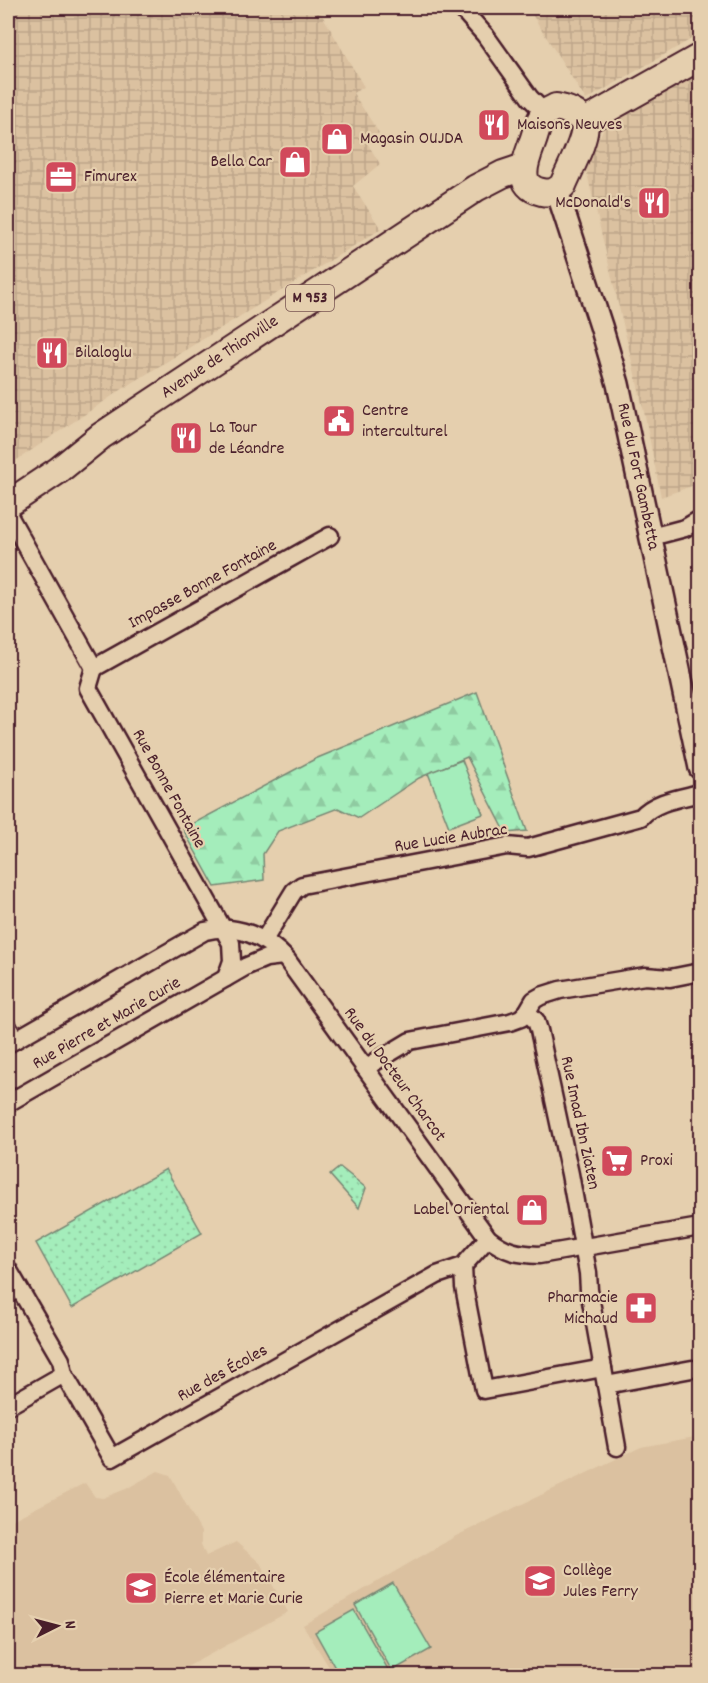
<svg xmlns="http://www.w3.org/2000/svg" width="708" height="1683" font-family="Dekko,sans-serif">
<defs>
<pattern id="industrial-grid" width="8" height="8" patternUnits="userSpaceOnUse" patternTransform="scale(1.5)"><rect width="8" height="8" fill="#dbc1a0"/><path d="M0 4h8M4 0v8" fill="none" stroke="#bda58a"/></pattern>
<pattern id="grass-dots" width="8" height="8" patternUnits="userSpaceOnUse" patternTransform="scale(1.5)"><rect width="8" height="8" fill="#a4edbb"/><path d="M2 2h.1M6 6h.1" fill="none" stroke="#8fcba1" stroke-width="1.8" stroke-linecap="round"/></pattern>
<pattern id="forest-firs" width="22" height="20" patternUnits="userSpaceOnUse" patternTransform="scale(1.5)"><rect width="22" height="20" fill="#a4edbb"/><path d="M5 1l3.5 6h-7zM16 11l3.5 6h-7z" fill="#8fcba1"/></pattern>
</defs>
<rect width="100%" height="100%" fill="#e5cfae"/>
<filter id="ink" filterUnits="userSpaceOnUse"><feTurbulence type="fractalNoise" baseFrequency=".0167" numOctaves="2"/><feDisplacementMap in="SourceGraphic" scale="12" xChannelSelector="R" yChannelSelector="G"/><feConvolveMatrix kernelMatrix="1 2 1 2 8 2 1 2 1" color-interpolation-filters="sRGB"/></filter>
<g filter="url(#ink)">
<g fill="#dbc1a0">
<path d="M 700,1436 L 700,1675 L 334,1675 L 303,1625 L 456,1536 L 641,1447 Z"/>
<path d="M 158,1471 L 170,1475 L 201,1532 L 201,1544 L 206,1556 L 236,1542 L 260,1563 L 288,1612 L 172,1675 L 8,1675 L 8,1522 L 85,1483 L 95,1497 L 103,1498 L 126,1489 Z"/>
</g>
<g fill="url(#industrial-grid)">
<path d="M 8,8 L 318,8 L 364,87 L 353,93 L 379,133 L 366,141 L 380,164 L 353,186 L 381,229 L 124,388 L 8,466 Z"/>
<path d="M 528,8 L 700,8 L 700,34 L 586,100 Z"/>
<path d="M 700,72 L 700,483 L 661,497 L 645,416 L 585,165 L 604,128 Z"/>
</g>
<g fill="url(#grass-dots)" stroke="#778673" stroke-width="1.5">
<path d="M 340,1167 L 366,1188 L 359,1208 L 330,1175 Z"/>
<path d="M 166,1169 L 202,1233 L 72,1308 L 36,1243 Z"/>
</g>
<path fill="url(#forest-firs)" stroke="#778673" stroke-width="1.5" d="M 477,692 L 527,831 L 506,833 L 467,757 L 419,778 L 359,818 L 338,808 L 278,831 L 263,854 L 264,880 L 215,887 L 183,829 L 315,759 Z"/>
<g fill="#a4edbb" stroke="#778673" stroke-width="1.5">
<path d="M 462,760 L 483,814 L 449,827 L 428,773 Z"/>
<path d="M 393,1583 L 431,1649 L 392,1671 L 355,1605 Z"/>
<path d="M 354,1610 L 390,1673 L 386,1675 L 339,1675 L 315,1632 Z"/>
</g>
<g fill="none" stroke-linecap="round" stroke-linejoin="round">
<defs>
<g id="minor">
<path d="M 461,8 L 485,35 L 530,98 L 545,113"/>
<path d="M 8,514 L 94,668"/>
<path d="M 651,537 L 685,528 L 700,519"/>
<path d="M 94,668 L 88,688 L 231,943 L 232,961 L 226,978"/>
<path d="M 94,668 L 330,536"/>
<path d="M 264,940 L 294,891 L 302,885 L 507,846 L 528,848 L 641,817 C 655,801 681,798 700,793"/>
<path d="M 527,1012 L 536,1021 L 539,1030 L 570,1174 L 588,1273 L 589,1290 L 617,1447"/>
<path d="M 8,1027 L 15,1040"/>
<path d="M 8,1044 L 205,931 C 236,923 267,937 287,960 L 488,1238 C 506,1252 517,1254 539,1255 L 700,1227"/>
<path d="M 365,1068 L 410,1041 L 510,1022 L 521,1018 L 527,1012 L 534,1000 L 541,996 L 560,990 L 645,976 L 670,978 L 700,972"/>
<path d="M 8,1103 L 247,966 L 266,958 L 283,956"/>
<path d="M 463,1266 L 464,1287 L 484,1390 L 603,1368"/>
<path d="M 8,1269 L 61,1360 L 64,1374"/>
<path d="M 606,1385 L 692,1369"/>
<path d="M 8,1406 L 64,1374 L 112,1458 L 437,1275 L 463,1266 L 488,1238"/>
</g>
<g id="tertiary">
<path id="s1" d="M 557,191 L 601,326 L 618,384 L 700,768"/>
</g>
<g id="primary">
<path d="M 556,107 C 566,109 578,112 584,123 C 589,134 568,172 563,185 C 557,191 551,194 542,192 C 514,186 526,160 533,141 C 536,133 538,121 544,114 C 547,111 552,109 556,107 Z"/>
<path d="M 584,122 L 700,57"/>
<path id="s2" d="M 8,504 L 59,470 L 101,436 L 476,188 L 503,174 L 524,167"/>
</g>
</defs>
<use href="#minor" stroke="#4a1f2b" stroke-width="21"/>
<use href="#tertiary" stroke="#4a1f2b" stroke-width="26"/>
<use href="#primary" stroke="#4a1f2b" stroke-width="30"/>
<use href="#minor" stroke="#e5cfae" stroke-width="16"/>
<use href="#tertiary" stroke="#e5cfae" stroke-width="21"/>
<use href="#primary" stroke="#e5cfae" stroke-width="26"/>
</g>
</g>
<defs>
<symbol id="restaurant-square" viewBox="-11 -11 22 22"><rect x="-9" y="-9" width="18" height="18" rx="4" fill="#d1495b" stroke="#e5cfae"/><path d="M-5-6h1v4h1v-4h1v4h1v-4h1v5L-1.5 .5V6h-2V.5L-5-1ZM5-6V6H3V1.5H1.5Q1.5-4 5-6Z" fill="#fff"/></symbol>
<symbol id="shop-square" viewBox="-11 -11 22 22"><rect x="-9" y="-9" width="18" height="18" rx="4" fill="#d1495b" stroke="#e5cfae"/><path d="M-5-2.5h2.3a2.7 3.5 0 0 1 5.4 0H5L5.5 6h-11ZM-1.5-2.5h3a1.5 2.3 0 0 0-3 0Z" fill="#fff"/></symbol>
<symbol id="office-square" viewBox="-11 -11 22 22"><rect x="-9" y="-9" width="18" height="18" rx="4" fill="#d1495b" stroke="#e5cfae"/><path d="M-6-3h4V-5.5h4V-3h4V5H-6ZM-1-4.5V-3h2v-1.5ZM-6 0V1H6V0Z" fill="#fff"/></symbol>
<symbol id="civic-square" viewBox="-11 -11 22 22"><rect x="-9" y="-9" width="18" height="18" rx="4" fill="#d1495b" stroke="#e5cfae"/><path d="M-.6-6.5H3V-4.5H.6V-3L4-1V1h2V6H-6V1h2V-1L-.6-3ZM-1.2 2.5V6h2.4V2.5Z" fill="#fff"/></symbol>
<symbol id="supermarket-square" viewBox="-11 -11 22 22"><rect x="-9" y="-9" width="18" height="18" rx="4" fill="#d1495b" stroke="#e5cfae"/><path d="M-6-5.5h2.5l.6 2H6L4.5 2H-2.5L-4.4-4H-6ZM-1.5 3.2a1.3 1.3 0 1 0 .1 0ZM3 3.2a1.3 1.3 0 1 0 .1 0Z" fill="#fff"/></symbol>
<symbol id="pharmacy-square" viewBox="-11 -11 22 22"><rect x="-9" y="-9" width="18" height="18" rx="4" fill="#d1495b" stroke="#e5cfae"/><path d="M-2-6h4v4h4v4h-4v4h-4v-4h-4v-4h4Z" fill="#fff"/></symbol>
<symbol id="school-square" viewBox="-11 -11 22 22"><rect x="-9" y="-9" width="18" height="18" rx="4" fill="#d1495b" stroke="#e5cfae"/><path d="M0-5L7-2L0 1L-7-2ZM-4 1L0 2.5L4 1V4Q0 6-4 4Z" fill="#fff"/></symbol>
</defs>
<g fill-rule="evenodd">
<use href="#restaurant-square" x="475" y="106" width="38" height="38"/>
<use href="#shop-square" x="318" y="120" width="38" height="38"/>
<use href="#shop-square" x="276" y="143" width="38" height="38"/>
<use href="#office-square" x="42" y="158" width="38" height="38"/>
<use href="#restaurant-square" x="635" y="184" width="38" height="38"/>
<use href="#restaurant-square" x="33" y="334" width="38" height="38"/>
<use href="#civic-square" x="320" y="402" width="38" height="38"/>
<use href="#restaurant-square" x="167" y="419" width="38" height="38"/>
<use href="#supermarket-square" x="598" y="1142" width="38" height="38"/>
<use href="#shop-square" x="513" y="1191" width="38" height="38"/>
<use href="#pharmacy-square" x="622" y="1289" width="38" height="38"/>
<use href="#school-square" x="521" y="1562" width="38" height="38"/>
<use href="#school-square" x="122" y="1569" width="38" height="38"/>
</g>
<g text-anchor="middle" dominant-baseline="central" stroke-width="4.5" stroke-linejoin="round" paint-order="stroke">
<rect fill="#e5cfae" stroke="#785452" stroke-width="1.5" x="286" y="285" width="48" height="26" rx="4.5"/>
<g font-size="16" font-weight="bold" fill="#4a1f2b">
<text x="310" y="298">M 953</text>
</g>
<g font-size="18" fill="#4a1f2b" stroke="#e5cfae" text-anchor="start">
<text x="517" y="125">Maisons Neuves</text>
<text x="360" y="139">Magasin OUJDA</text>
<text x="272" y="162" text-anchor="end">Bella Car</text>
<text x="84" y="177">Fimurex</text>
<text x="631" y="203" text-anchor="end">McDonald's</text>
<text x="75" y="353">Bilaloglu</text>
<text x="362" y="411">Centre<tspan x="362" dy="21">interculturel</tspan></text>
<text x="209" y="428">La Tour<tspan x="209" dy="21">de Léandre</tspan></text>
<text x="640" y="1161">Proxi</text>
<text x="509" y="1210" text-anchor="end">Label Oriental</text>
<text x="618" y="1298" text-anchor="end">Pharmacie<tspan x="618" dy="21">Michaud</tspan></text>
<text x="563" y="1571">Collège<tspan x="563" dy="21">Jules Ferry</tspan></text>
<text x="164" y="1578">École élémentaire<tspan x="164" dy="21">Pierre et Marie Curie</tspan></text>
</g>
<g font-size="18" fill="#4a1f2b" stroke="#e5cfae">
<text stroke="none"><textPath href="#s2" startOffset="258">Avenue de Thionville</textPath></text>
<text stroke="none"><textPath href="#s1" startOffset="297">Rue du Fort Gambetta</textPath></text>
<text transform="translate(203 585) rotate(-29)">Impasse Bonne Fontaine</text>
<text transform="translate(168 789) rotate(61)">Rue Bonne Fontaine</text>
<text transform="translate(451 839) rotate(-9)">Rue Lucie Aubrac</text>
<text transform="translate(107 1024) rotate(-30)">Rue Pierre et Marie Curie</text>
<text transform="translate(394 1075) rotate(54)">Rue du Docteur Charcot</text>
<text transform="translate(579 1123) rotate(78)">Rue Imad Ibn Ziaten</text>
<text transform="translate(223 1374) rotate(-29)">Rue des Écoles</text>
</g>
</g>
<rect width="708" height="1683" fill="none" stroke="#e5cfae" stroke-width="30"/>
<rect x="15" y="15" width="678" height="1653" fill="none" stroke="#4a1f2b" stroke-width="2" filter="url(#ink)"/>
<g transform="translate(57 1626) rotate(84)" stroke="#e5cfae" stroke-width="4.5" paint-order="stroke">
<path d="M0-4.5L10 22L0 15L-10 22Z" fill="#4a1f2b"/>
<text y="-9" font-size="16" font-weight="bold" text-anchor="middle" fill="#4a1f2b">N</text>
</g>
</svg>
